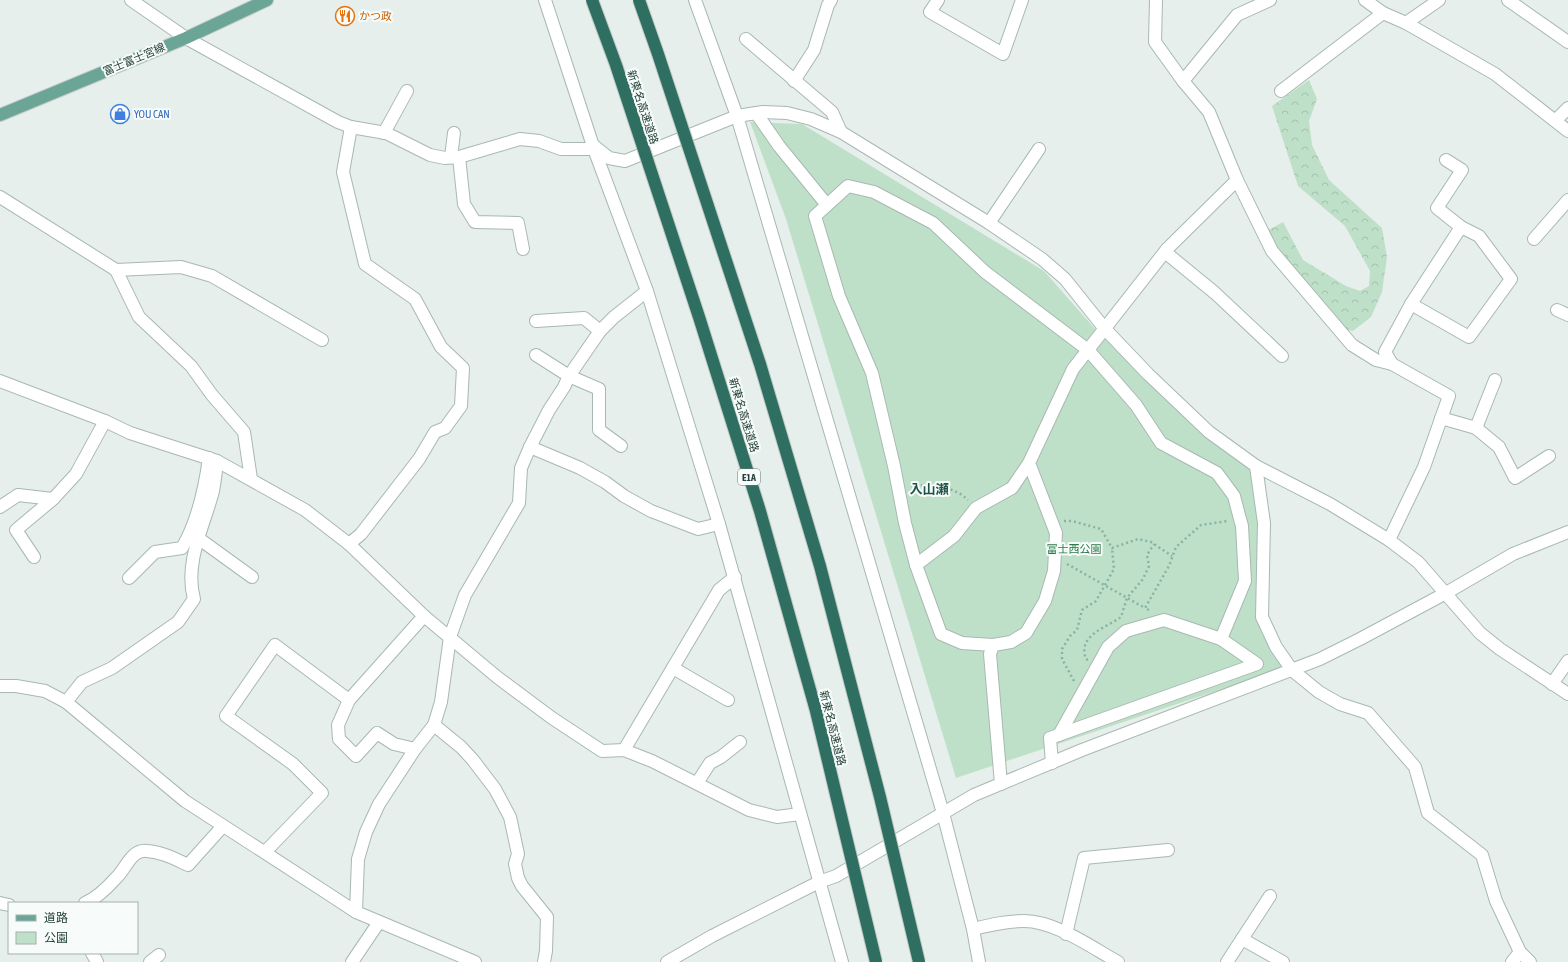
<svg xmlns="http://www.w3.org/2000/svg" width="1568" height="962" font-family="'Asap Condensed','Noto Sans JP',sans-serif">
<defs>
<pattern id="forest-crowns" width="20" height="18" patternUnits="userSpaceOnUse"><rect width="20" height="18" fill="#bfe0c8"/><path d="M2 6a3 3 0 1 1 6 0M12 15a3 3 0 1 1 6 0" fill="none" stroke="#a4c1ad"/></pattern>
</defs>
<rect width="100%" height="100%" fill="#e6efeb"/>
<path fill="url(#forest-crowns)" d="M 1309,80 L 1317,99 L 1309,121 L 1312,145 L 1329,180 L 1382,228 L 1387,257 L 1382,292 L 1371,317 L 1353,331 L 1341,329 L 1263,233 L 1283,222 L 1303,260 L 1346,286 L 1360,291 L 1369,286 L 1370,271 L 1345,226 L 1298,186 L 1272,106 Z"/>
<path fill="#bfe0c8" d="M 750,122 L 802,124 L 1044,271 L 1096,330 L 1257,471 L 1257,615 L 1285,668 L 956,778 L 786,219 Z"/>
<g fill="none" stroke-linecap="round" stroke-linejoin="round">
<defs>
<g id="minor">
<path d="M 131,0 L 186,38 L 338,122 L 351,127 L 386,133 L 430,155 L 445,158 L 459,157 L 520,139 L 539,141 L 561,149 L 594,149"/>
<path d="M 545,0 L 594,149 L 647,291 L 719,524 L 842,962"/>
<path d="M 695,0 L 737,116 L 943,813 L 973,929 L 979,962"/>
<path d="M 938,0 L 930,12 L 1003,54 L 1022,0"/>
<path d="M 1156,0 L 1155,42 L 1183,81 L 1237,15 L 1270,0"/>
<path d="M 1365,0 L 1383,13 L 1406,23 L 1495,74 L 1568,131"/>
<path d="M 1508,0 L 1568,42"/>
<path d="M 1406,23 L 1439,0"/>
<path d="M 746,39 L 832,112 L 841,132"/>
<path d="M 794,81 L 814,50 L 828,5 L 831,0"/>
<path d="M 1183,81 L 1209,112 L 1237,180 L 1272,251 L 1352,345 L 1376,360 L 1392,364 L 1449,396 L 1424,467 L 1389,540"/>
<path d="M 1281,91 L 1383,13"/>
<path d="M 756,113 L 779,146 L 827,205"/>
<path d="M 1556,120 L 1568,108"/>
<path d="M 384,133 L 407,91"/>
<path d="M 594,146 L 609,158 L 625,161 L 737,116 L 763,112 L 787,113 L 811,119 L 841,132 L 989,223 L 1042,259 L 1065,279 L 1105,329 L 1148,374 L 1209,432 L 1256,466 L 1330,504 L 1389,540 L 1418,562 L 1480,633 L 1500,649 L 1568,694"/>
<path d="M 451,157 L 454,133"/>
<path d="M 459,157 L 464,204 L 475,222 L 518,223 L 523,249"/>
<path d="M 0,197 L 116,270 L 181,267 L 212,276 L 322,340"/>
<path d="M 989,223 L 1039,149"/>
<path d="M 1534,239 L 1568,200"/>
<path d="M 1165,252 L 1215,293 L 1282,356"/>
<path d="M 116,270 L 139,317 L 191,366 L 212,395 L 244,432 L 251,479"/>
<path d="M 1411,304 L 1469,337 L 1511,279 L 1479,236 L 1461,227"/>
<path d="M 1557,310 L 1568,315"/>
<path d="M 536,321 L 584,318 L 600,331"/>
<path d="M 536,355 L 569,376 L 599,389 L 599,430 L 621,446"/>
<path d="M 1392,364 L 1385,352 L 1411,304 L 1461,227 L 1437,208 L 1462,170 L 1446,160"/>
<path d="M 1495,380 L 1476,428 L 1499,447 L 1515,478 L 1549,456"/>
<path d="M 0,381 L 105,421 L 130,433 L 217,461 L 305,510 L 349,544 L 424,616 L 497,677 L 552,718 L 602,751 L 624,750 L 652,761 L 749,810 L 777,817 L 800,814"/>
<path d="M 1441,418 L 1476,428"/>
<path d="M 530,447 L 580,468 L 605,482 L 624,496 L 651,511 L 698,529 L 719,524"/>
<path d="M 1256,466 L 1264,523 L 1262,617 L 1276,647 L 1292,670 L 1319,692 L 1340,704 L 1368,713 L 1415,767 L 1428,813 L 1482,855 L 1496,901 L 1520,952 L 1530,962"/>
<path d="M 0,507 L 18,495 L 53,499 L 76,474 L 105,421"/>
<path d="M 198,538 L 252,577"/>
<path d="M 349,544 L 361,534 L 419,459 L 435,432 L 445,428 L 461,406 L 463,368 L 441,347 L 415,299 L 365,264 L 343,172 L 351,127"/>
<path d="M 34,557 L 16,530 L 53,499"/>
<path d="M 916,565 L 905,523 L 894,466 L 872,373 L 839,296 L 815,216 L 848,186 L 874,192 L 933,223 L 985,272 L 1088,350 L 1136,405 L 1161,443 L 1217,473 L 1234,496 L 1240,519 L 1242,526 L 1245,581 L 1221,639 L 1257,664 L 1050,738 L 1052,763"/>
<path d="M 129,578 L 155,552 L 182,548 C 197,523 205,487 209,458"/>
<path d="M 993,645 L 962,643 L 941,634 L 916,565 L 954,536 L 976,508 L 1012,488 L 1029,463"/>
<path d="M 673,668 L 728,700"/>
<path d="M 1552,684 L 1568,661"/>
<path d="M 0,686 L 16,686 L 45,691 L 66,702 L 185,801 L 327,893 L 356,912 L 475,962"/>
<path d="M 66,702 L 82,682 L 112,668 L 178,622 L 194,599 C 184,563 204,526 213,491 C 215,481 216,471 217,461"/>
<path d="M 434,725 L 461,747 L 473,760 L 495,789 L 510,817 L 518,854 L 515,864 L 518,878 L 522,886 L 547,917 L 546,951 L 544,962"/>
<path d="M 1059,735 L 1108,647 L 1126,631 L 1164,620 L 1221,639"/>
<path d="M 415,749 L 394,744 L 377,733 L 356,756 L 339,739 L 338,725 L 349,700 L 424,616"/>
<path d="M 624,750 L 719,590 L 735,577"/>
<path d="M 697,783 L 710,763 L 721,757 L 740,742"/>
<path d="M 1001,784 L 990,654 L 993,645 L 1011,642 L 1026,633 L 1045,601 L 1054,571 L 1056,533 L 1029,463 L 1073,369 L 1167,249 L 1237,180"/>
<path d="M 265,852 L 322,793 L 293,764 L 226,716 L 275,645 L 349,700"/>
<path d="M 0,903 L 9,905"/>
<path d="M 85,903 C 97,898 108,887 116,878 C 126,869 131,849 147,851 C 162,852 175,859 188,865 L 223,826"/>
<path d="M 356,912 L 358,859 L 366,832 L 379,804 L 415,749 L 434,725 L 441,702 L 450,637 L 465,595 L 519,503 L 521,468 L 530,447 L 549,410 L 564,387 L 569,376 L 600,331 L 614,317 L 647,291"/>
<path d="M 973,929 C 990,925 1006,921 1024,921 C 1055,921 1091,947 1118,962"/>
<path d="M 1066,934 L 1084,858 L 1168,850"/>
<path d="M 1242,939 L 1283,962"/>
<path d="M 92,953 L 97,962"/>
<path d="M 150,962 L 159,955"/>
<path d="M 352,962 L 379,922"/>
<path d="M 667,962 L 712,936 L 819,882 L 836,876 L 974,795 L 1082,750 L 1320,659 L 1360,639 L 1446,593 L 1513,554 L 1568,532"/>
<path d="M 1227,962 L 1270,896"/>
<path d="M 1512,962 L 1520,952"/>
</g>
<path id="major" d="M 0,115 L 186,38 L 267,0"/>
</defs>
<use href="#minor" stroke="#a8b8b2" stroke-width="14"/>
<use href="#major" stroke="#c2cac8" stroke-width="14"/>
<g stroke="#86b3a5" stroke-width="2.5" stroke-dasharray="2 3" stroke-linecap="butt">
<path d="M 911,486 C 930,484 954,486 968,500"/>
<path d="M 1064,521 L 1072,521 L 1101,529 L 1112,548 L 1138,539 L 1151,542 L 1172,556"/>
<path d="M 1067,564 L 1145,608"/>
<path d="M 1149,610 L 1145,608 L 1169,566 L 1176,547 L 1201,525 L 1228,521"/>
<path d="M 1088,660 L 1086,659 C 1077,635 1106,628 1121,617 L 1127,598 L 1143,579 L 1149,566 L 1147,555 L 1154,544"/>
<path d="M 1074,681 L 1062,659 L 1062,649 L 1070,636 L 1077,630 L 1082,610 L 1096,601 L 1114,569 L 1112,548"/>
</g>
<use href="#minor" stroke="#fff" stroke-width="12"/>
<use href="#major" stroke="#6aa596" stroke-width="12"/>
<defs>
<g id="highway-bridge">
<path d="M 592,0 L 616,65 L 699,317 L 760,511 L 816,711 L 876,962"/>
<path d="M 639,0 L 658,54 L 760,364 L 820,566 L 880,797 L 919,962"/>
</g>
</defs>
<use href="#highway-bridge" stroke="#c2cac8" stroke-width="14" stroke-linecap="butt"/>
<use href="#highway-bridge" stroke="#2f6f62" stroke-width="12"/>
</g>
<defs>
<symbol id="restaurant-ring" viewBox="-11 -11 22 22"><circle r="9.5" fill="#f7fbf9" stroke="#e8710a" stroke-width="1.5"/><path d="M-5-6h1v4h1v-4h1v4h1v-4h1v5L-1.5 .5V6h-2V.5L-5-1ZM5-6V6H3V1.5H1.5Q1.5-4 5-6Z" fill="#e8710a"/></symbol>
<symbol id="shop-ring" viewBox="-11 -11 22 22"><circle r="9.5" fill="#f7fbf9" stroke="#3f7fe0" stroke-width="1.5"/><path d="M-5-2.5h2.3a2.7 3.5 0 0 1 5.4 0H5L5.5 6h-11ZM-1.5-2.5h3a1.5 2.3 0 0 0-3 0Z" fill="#3f7fe0"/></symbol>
</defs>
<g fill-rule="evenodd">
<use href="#restaurant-ring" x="334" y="5" width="22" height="22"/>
<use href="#shop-ring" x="109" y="103" width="22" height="22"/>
</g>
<g text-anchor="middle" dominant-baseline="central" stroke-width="4" stroke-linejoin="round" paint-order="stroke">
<rect fill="#f7fbf9" stroke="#637a73" stroke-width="1" x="738" y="469" width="22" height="16" rx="3"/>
<g font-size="10" font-weight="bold" fill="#24423a">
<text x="749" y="477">E1A</text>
</g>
<g font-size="11" fill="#c56008" stroke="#f7fbf9" text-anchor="start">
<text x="359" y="16">かつ政</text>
</g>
<g font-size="11" fill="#24423a" stroke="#f7fbf9">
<text transform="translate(134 59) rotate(-23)">富士富士宮線</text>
<text transform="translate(643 107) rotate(72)">新東名高速道路</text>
<text transform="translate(744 415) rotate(73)">新東名高速道路</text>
<text transform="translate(833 728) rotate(76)">新東名高速道路</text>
</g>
<g font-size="11" fill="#366cbe" stroke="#f7fbf9" text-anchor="start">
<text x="134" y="114">YOU CAN</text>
</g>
<g font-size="11" fill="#2d7a4b" stroke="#f7fbf9">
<text x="1074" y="549">富士西公園</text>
</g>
<g font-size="13" font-weight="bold" fill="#1f5548" stroke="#f7fbf9">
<text x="929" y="489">入山瀬</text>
</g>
</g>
<rect x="8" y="902" width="130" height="52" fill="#f7fbf9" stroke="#a3b1ad"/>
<rect x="16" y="915" width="20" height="6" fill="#6aa596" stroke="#a3b1ad"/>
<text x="44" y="922" font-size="12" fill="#24423a">道路</text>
<rect x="16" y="932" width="20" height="12" fill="#bfe0c8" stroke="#a3b1ad"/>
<text x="44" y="942" font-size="12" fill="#24423a">公園</text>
</svg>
